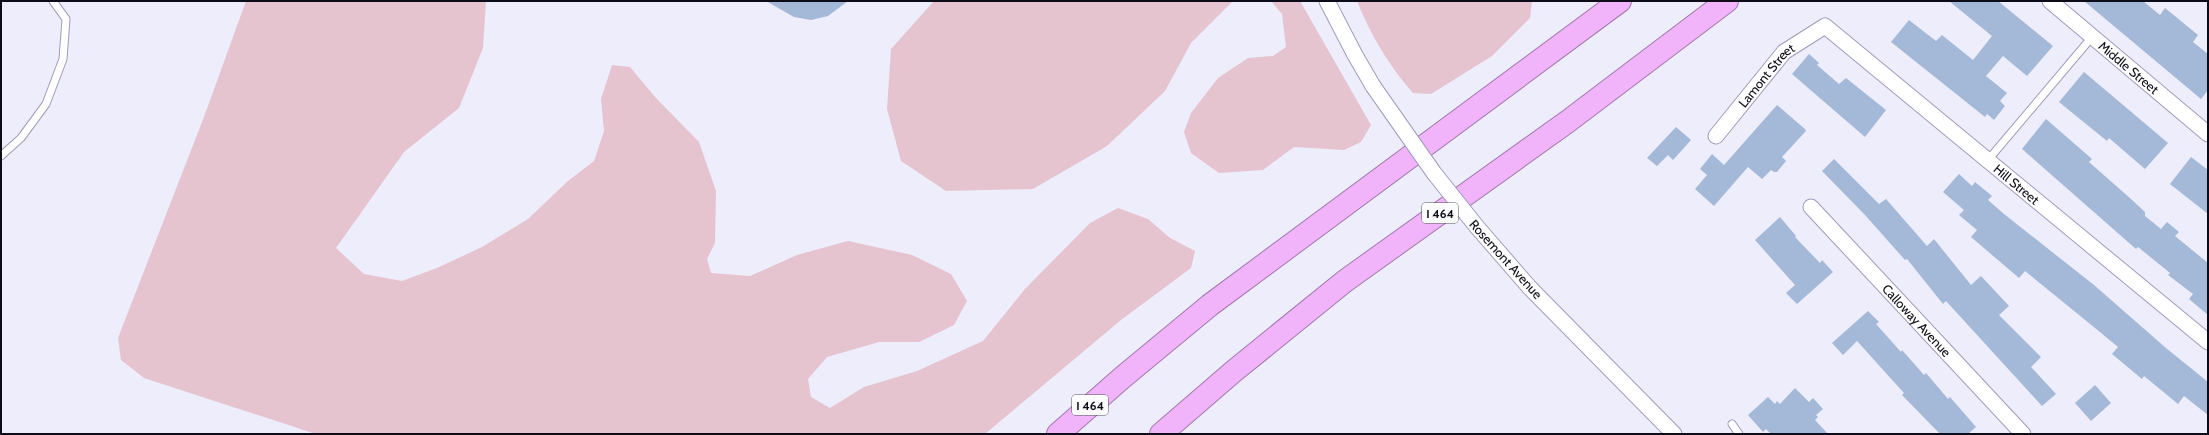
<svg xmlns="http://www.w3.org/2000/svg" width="2209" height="435" font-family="Cabin,sans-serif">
<rect width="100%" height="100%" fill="#eeedfc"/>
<g fill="#e5c3cf">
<path d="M 246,1 L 486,1 L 483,48 L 459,108 L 404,152 L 336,248 L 364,274 L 402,281 L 437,268 L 482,247 L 528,219 L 568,181 L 594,161 L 604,131 L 601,99 L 612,65 L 630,67 L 656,98 L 699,142 L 716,191 L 715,243 L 707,259 L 711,273 L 750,276 L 797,255 L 848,241 L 912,255 L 951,274 L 967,301 L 954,325 L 919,342 L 879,342 L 827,357 L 808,379 L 811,397 L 830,408 L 864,387 L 917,371 L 983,341 L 1025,289 L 1090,223 L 1118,208 L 1148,219 L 1170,238 L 1195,251 L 1191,268 L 1121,320 L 985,434 L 316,434 L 144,378 L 121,360 L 118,338 L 204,117 Z"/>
<path d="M 934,1 L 1233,1 L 1191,43 L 1165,91 L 1107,146 L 1033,189 L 946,191 L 901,161 L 887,109 L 891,49 Z"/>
<path d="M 1271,1 L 1300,1 L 1371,125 L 1361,142 L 1344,150 L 1294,147 L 1263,170 L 1219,173 L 1191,153 L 1184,132 L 1191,113 L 1218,78 L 1248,58 L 1273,56 L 1286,47 L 1282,14 Z"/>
<path d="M 1357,1 L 1532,1 L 1530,18 L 1492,56 L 1431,94 L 1413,93 C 1389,66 1370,34 1357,1 Z"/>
</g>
<g fill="#a4b8d7">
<path d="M 766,1 L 848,1 L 828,16 L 811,20 L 794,17 Z"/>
<path d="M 1949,1 L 1998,1 L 2053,46 L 2027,76 L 2003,56 L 1986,76 L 2007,93 L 2000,101 L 2005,106 L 1994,120 L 1987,114 L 1985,117 L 1891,42 L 1909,20 L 1936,41 L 1942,35 L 1973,60 L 1992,36 Z"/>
<path d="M 2084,1 L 2143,1 L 2160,15 L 2165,8 L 2198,35 L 2193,42 L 2208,54 L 2208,90 L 2201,99 Z"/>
<path d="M 1809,54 L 1819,63 L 1817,65 L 1839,84 L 1846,78 L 1886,110 L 1865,137 L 1792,74 Z"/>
<path d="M 2084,72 L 2168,143 L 2145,169 L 2109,138 L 2107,141 L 2059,102 Z"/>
<path d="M 1777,105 L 1806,130 L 1805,132 L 1782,157 L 1786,161 L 1777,172 L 1774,172 L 1771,170 L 1762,179 L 1748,167 L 1714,206 L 1695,189 L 1707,175 L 1700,169 L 1712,154 L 1724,165 Z"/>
<path d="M 2046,119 L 2092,159 L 2089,162 L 2131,199 L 2145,212 L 2145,216 L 2161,229 L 2167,222 L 2179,232 L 2175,236 L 2208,263 L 2208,315 L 2189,299 L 2193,294 L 2168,275 L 2170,273 L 2138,247 L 2136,249 L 2022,149 Z"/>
<path d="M 1676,127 L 1691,140 L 1673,160 L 1668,155 L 1657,166 L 1647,158 Z"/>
<path d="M 2191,157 L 2208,170 L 2208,214 L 2170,184 Z"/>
<path d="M 1834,159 L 1879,204 L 1886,199 L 1927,246 L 1934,239 L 1971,285 L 1981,276 L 2009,306 L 1999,315 L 2041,357 L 2031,367 L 2056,394 L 2042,406 L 1946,301 L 1943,304 L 1907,259 L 1905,260 L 1865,215 L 1822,171 Z"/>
<path d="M 1959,174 L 1972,186 L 1975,182 L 1992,196 L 1988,200 L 2004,214 L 2094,285 L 2166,348 L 2208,382 L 2208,415 L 2184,396 L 2178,404 L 2144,376 L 2142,379 L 2112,354 L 2118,347 L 2095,328 L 2025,271 L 2019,278 L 1971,237 L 1977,230 L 1959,215 L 1964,210 L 1943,192 Z"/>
<path d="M 1780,217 L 1796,236 L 1795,237 L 1820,263 L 1822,260 L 1833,272 L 1797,304 L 1786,293 L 1795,285 L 1755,240 Z"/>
<path d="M 1868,311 L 1879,322 L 1876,324 L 1901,352 L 1902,350 L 1924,375 L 1926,373 L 1948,399 L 1950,397 L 1976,427 L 1968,434 L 1940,434 L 1902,395 L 1904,393 L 1857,341 L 1843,355 L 1832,343 Z"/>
<path d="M 2095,385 L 2111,403 L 2091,421 L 2075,403 Z"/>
<path d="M 1795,388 L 1809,402 L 1813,398 L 1823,409 L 1816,415 L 1818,417 L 1815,420 L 1828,434 L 1771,434 L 1766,429 L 1763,432 L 1748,415 L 1768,397 L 1775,404 L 1777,401 L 1780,404 Z"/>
</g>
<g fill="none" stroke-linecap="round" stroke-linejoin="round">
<defs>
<g id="lane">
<path d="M 1,156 L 21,138 L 46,104 L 63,59 L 66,19 L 53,1"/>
<path d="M 1988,160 L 2092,37"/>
<path d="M 1732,424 L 1739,434"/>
</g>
<g id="street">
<path d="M 1327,1 L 1355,55 L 1373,86"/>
<path id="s1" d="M 2050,1 L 2208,134"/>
<path id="s2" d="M 1716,136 L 1784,52 L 1825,26 L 2208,342"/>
<path id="s3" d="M 1811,207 L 2023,434"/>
<path d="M 1530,288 L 1674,434"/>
</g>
<g id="highway">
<path d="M 1058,434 L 1123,377 L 1210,305 L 1620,1"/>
<path d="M 1161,434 L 1234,371 L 1345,281 L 1567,122 L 1727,1"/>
</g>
</defs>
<use href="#lane" stroke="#9f9bbd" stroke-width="9"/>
<use href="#street" stroke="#9f9bbd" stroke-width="17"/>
<use href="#highway" stroke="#a179ab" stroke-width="24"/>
<use href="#lane" stroke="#fff" stroke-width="7"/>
<use href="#street" stroke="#fff" stroke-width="15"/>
<use href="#highway" stroke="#f1b4fa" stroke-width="22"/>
<defs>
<path id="street-bridge" d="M 1373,86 L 1434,173 L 1477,227 L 1530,288"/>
</defs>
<use href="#street-bridge" stroke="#9f9bbd" stroke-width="17" stroke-linecap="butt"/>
<use href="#street-bridge" stroke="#fff" stroke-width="15"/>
</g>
<g text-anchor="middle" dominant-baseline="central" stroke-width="3" stroke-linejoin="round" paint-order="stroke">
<g fill="#fcfcfc" stroke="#55535c" stroke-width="1">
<rect x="1422" y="203" width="36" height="20" rx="3"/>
<rect x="1072" y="395" width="36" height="20" rx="3"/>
</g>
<g font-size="12" font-weight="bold" fill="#0d0b17">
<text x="1440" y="213">I 464</text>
<text x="1090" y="405">I 464</text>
</g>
<g font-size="13" fill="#0d0b17" stroke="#fcfcfc">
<text stroke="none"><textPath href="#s1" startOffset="103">Middle Street</textPath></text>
<text stroke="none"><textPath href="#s2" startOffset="79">Lamont Street</textPath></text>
<text stroke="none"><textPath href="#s2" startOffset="405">Hill Street</textPath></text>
<text transform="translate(1506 259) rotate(48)">Rosemont Avenue</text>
<text stroke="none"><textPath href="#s3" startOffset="155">Calloway Avenue</textPath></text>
</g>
</g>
<rect width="2209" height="435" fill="none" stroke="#0d0b17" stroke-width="4"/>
</svg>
